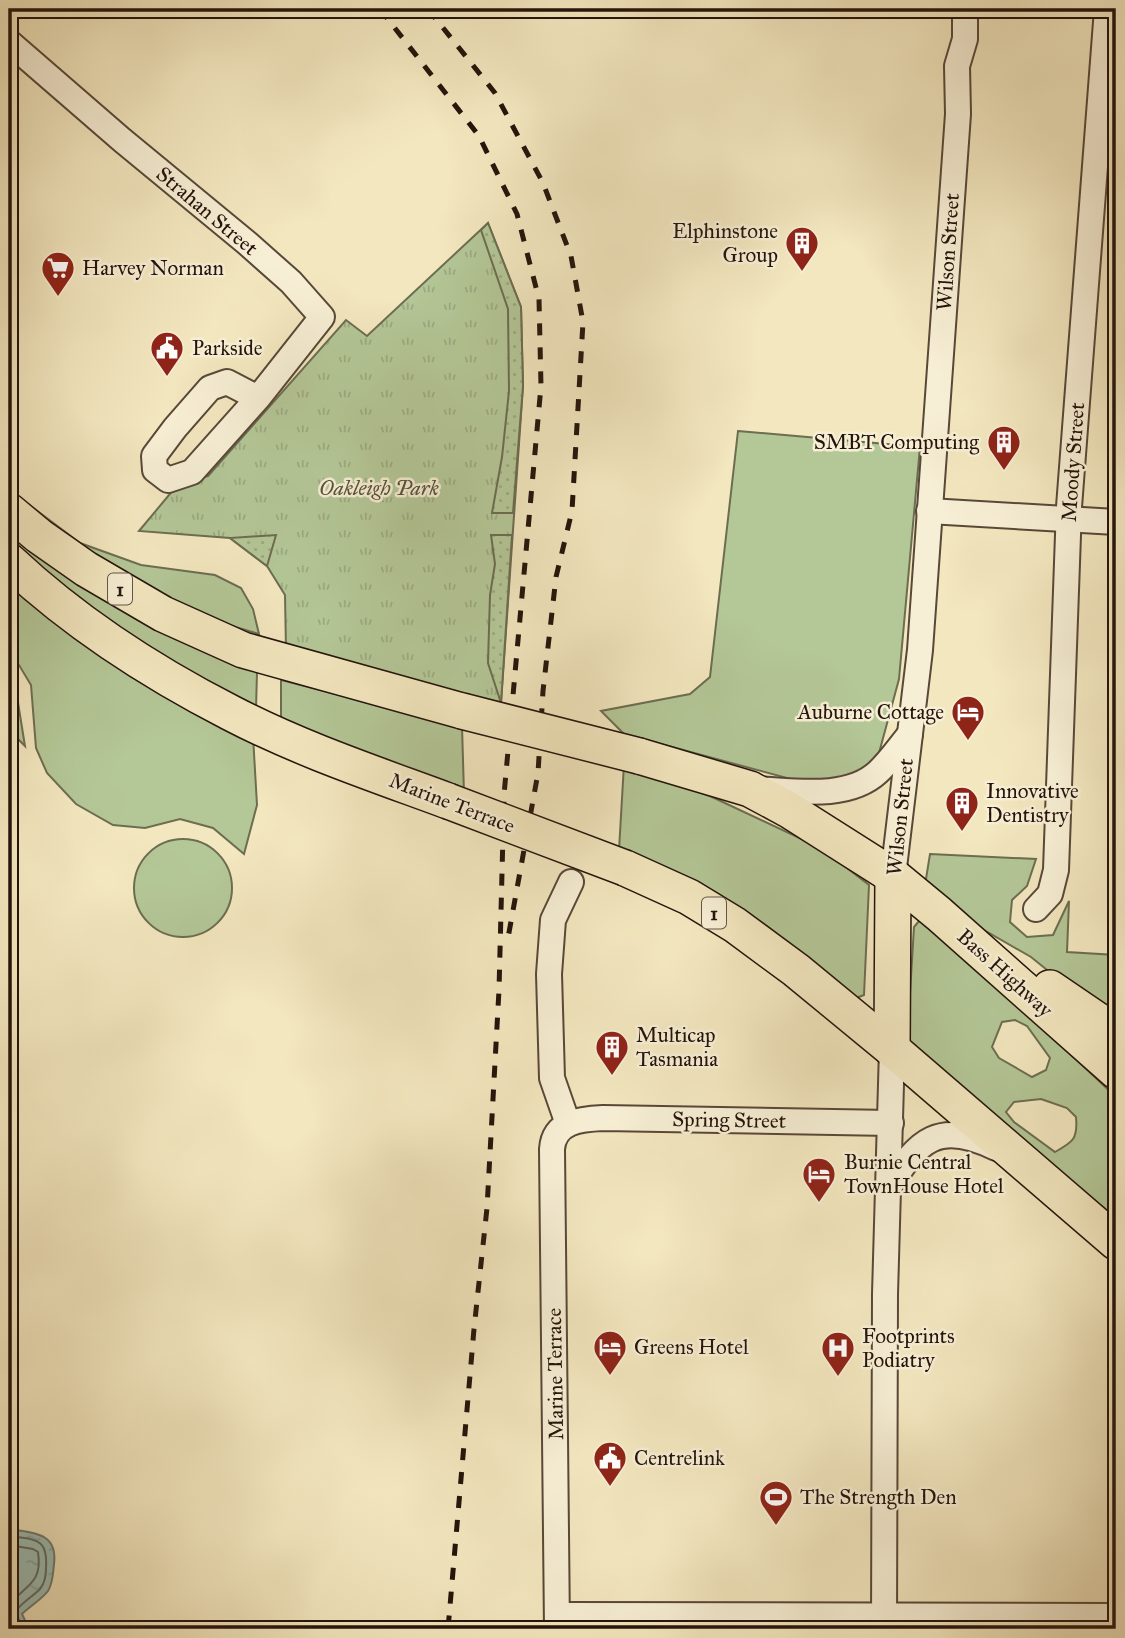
<svg xmlns="http://www.w3.org/2000/svg" width="1125" height="1638" font-family="'IM FELL Great Primer',serif">
<defs>
<pattern id="park-tufts" width="24" height="20" patternUnits="userSpaceOnUse" patternTransform="scale(1.75)"><rect width="24" height="20" fill="#b4c797"/><path d="M3 7l-1-3M5 7V3M7 7l1-3M15 17l-1-3M17 17v-4M19 17l1-3" fill="none" stroke="#9baa81"/></pattern>
<pattern id="garden-dots" width="8" height="8" patternUnits="userSpaceOnUse" patternTransform="scale(1.75)"><rect width="8" height="8" fill="#b4c797"/><path d="M2 2h.1M6 6h.1" fill="none" stroke="#9baa81" stroke-width="1.8" stroke-linecap="round"/></pattern>
<pattern id="water-ripples" width="26" height="14" patternUnits="userSpaceOnUse" patternTransform="scale(1.75)"><rect width="26" height="14" fill="#9cbfb7"/><path d="M2 4q2-2 4 0t4 0M15 11q2-2 4 0t4 0" fill="none" stroke="#86a39c"/></pattern>
</defs>
<rect width="100%" height="100%" fill="#f3e7bf"/>
<filter id="stains"><feTurbulence type="fractalNoise" baseFrequency=".00286" numOctaves="4"/><feColorMatrix values="0 0 0 0 .2 0 0 0 0 .09 0 0 0 0 .02 0 0 0 .5 -.17"/></filter>
<radialGradient id="worn" r=".72"><stop offset=".6" stop-color="#630" stop-opacity="0"/><stop offset="1" stop-color="#630" stop-opacity=".3"/></radialGradient>
<g fill="#b4c797" stroke="#6c6d51" stroke-width="2" fill-rule="evenodd">
<path d="M 738,431 L 920,447 L 899,679 L 879,753 L 868,771 L 809,784 L 624,734 L 601,711 L 690,694 L 710,677 Z"/>
<path d="M 28,504 L 80,543 L 141,565 L 215,575 L 241,588 L 253,609 L 259,634 L 208,619 L 137,585 L 33,515 Z"/>
<path d="M 9,529 L 257,671 L 256,710 L 238,703 L 70,597 L 9,543 Z"/>
<path d="M 9,574 L 253,736 L 257,805 L 244,854 L 213,828 L 180,819 L 145,828 L 113,825 L 76,804 L 47,773 L 36,748 L 31,685 L 19,665 L 9,654 Z"/>
<path d="M 9,674 L 16,690 L 25,746 L 9,730 Z"/>
<path d="M 281,680 L 462,726 L 464,794 L 281,721 Z"/>
<path d="M 624,764 L 710,796 L 821,848 L 869,885 L 864,995 L 856,998 L 768,927 L 694,883 L 619,850 Z"/>
<circle cx="183" cy="888" r="49"/>
<path d="M 930,854 L 1036,859 L 1027,886 L 1012,900 L 1010,922 L 1027,937 L 1053,935 L 1069,901 L 1067,952 L 1116,955 L 1116,1022 L 1109,1020 L 1031,957 L 984,930 L 943,901 L 925,885 Z"/>
<path d="M 919,921 L 929,921 L 953,943 L 1116,1097 L 1116,1218 L 907,1043 L 914,927 ZM 1015,1020 L 1027,1026 L 1050,1058 L 1046,1070 L 1032,1077 L 999,1058 L 992,1047 L 1002,1022 ZM 1041,1099 L 1067,1108 L 1076,1117 C 1078,1139 1073,1142 1055,1152 L 1014,1122 L 1006,1112 L 1014,1102 Z"/>
</g>
<path fill="url(#park-tufts)" stroke="#6c6d51" stroke-width="2" d="M 488,223 L 521,307 L 523,386 L 501,703 L 286,650 L 285,595 L 267,566 L 230,538 L 139,531 L 179,483 L 208,476 L 346,320 L 367,336 Z"/>
<g fill="url(#garden-dots)" stroke="#6c6d51" stroke-width="2">
<path d="M 488,223 L 521,307 L 523,386 L 513,513 L 492,513 L 502,457 L 509,391 L 508,309 L 481,230 Z"/>
<path d="M 276,535 L 267,566 L 230,538 Z"/>
<path d="M 491,535 L 512,535 L 501,703 L 488,663 L 490,595 L 495,564 Z"/>
</g>
<path fill="url(#water-ripples)" stroke="#6c7a72" stroke-width="2" d="M 9,1529 C 33,1533 58,1532 54,1564 C 53,1573 53,1583 48,1591 C 41,1600 30,1606 22,1614 L 29,1629 L 9,1629 Z"/>
<g fill="none" stroke-linecap="round" stroke-linejoin="round">
<g stroke="#606961" stroke-width="2">
<path d="M 9,1536 C 35,1540 48,1537 46,1568 C 46,1576 45,1583 40,1589 C 32,1597 22,1602 16,1611 L 22,1629"/>
<path d="M 9,1545 L 33,1549 L 38,1552 C 43,1584 25,1585 9,1605"/>
</g>
<defs>
<g id="minor">
<path d="M 9,42 L 122,140 L 247,243 L 291,282 L 322,317 L 258,398 L 192,472 L 168,480 L 155,470 L 154,456 L 175,428 L 210,388 L 227,382 L 258,398"/>
<path d="M 929,511 L 1116,522"/>
<path d="M 757,789 C 795,791 848,800 878,772 C 890,761 900,746 910,734"/>
<path d="M 893,876 L 920,650 L 958,114 L 957,66 L 965,39 L 965,9"/>
<path d="M 1036,909 L 1050,894 L 1056,870 L 1069,507 L 1107,9"/>
<path d="M 568,1124 L 552,1078 L 549,974 L 553,920 L 571,882"/>
<path d="M 888,1189 C 918,1139 939,1120 996,1148"/>
<path d="M 557,1615 L 1116,1616"/>
<path d="M 557,1629 L 552,1149 C 554,1121 581,1119 603,1118 L 891,1123"/>
<path d="M 884,1629 L 885,1294 L 892,1049"/>
</g>
<g id="highway">
<path d="M 9,511 L 39,536 L 86,569 L 163,614 L 243,650 L 462,711"/>
<path d="M 9,561 C 74,622 151,672 231,713 C 300,749 375,774 448,801"/>
<path d="M 639,756 L 750,789 L 789,810 L 893,876 L 939,914 L 1116,1071"/>
<path d="M 625,868 L 689,897 L 735,925 L 796,970 L 892,1049 L 1116,1242"/>
<path d="M 1050,988 L 1097,1020 L 1116,1029"/>
<path d="M 892,1049 L 893,876"/>
</g>
</defs>
<use href="#minor" stroke="#584838" stroke-width="28"/>
<use href="#highway" stroke="#24130b" stroke-width="38"/>
<use href="#minor" stroke="#f7efd5" stroke-width="24"/>
<use href="#highway" stroke="#f3e7bf" stroke-width="35"/>
<g stroke="#24130b" stroke-width="5" stroke-dasharray="12 12" stroke-linecap="butt">
<path d="M 380,9 L 479,136 L 517,214 L 539,299 L 541,386 L 504,795 L 499,990 L 487,1208 L 474,1329 L 448,1629"/>
<path d="M 428,9 L 495,93 L 543,183 L 571,256 L 583,322 L 572,511 L 556,577 L 543,691 L 538,773 L 508,938"/>
</g>
<defs>
<g id="highway-bridge">
<path d="M 462,711 L 639,756"/>
<path d="M 448,801 L 625,868"/>
</g>
</defs>
<use href="#highway-bridge" stroke="#24130b" stroke-width="38" stroke-linecap="butt"/>
<use href="#highway-bridge" stroke="#f3e7bf" stroke-width="35"/>
</g>
<defs>
<symbol id="building-pin" viewBox="-11 -11 22 30"><path d="M0 17L-7.5 6A9.5 9.5 0 1 1 7.5 6Z" fill="#8f2418" stroke="#f7efd5"/><path d="M-4-6H4V6H1V3H-1V6H-4ZM-2.5-4.3h1.7v1.8h-1.7ZM.8-4.3h1.7v1.8H.8ZM-2.5-1h1.7V.8h-1.7ZM.8-1h1.7V.8H.8Z" fill="#fff"/></symbol>
<symbol id="supermarket-pin" viewBox="-11 -11 22 30"><path d="M0 17L-7.5 6A9.5 9.5 0 1 1 7.5 6Z" fill="#8f2418" stroke="#f7efd5"/><path d="M-6-5.5h2.5l.6 2H6L4.5 2H-2.5L-4.4-4H-6ZM-1.5 3.2a1.3 1.3 0 1 0 .1 0ZM3 3.2a1.3 1.3 0 1 0 .1 0Z" fill="#fff"/></symbol>
<symbol id="civic-pin" viewBox="-11 -11 22 30"><path d="M0 17L-7.5 6A9.5 9.5 0 1 1 7.5 6Z" fill="#8f2418" stroke="#f7efd5"/><path d="M-.6-6.5H3V-4.5H.6V-3L4-1V1h2V6H-6V1h2V-1L-.6-3ZM-1.2 2.5V6h2.4V2.5Z" fill="#fff"/></symbol>
<symbol id="hotel-pin" viewBox="-11 -11 22 30"><path d="M0 17L-7.5 6A9.5 9.5 0 1 1 7.5 6Z" fill="#8f2418" stroke="#f7efd5"/><path d="M-6-4.5h1.5V1H6V5H4.5V3h-9V5H-6ZM-4 0a1.8 1.8 0 1 1 3.6 0ZM.5 0V-2.5h3Q6-2.5 6 0Z" fill="#fff"/></symbol>
<symbol id="hospital-pin" viewBox="-11 -11 22 30"><path d="M0 17L-7.5 6A9.5 9.5 0 1 1 7.5 6Z" fill="#8f2418" stroke="#f7efd5"/><path d="M-5-5h3v3.5h4V-5h3V5h-3V1.5h-4V5h-3Z" fill="#fff"/></symbol>
<symbol id="stadium-pin" viewBox="-11 -11 22 30"><path d="M0 17L-7.5 6A9.5 9.5 0 1 1 7.5 6Z" fill="#8f2418" stroke="#f7efd5"/><path d="M0-5a6.5 5 0 1 0 0 10a6.5 5 0 1 0 0-10ZM-3.5-1.8h7v3.6h-7Z" fill="#fff"/></symbol>
</defs>
<g fill-rule="evenodd">
<use href="#building-pin" x="783" y="224" width="38" height="52"/>
<use href="#supermarket-pin" x="39" y="249" width="38" height="52"/>
<use href="#civic-pin" x="148" y="329" width="38" height="52"/>
<use href="#building-pin" x="985" y="423" width="38" height="52"/>
<use href="#hotel-pin" x="949" y="693" width="38" height="52"/>
<use href="#building-pin" x="943" y="784" width="38" height="52"/>
<use href="#building-pin" x="593" y="1028" width="38" height="52"/>
<use href="#hotel-pin" x="800" y="1155" width="38" height="52"/>
<use href="#hotel-pin" x="591" y="1328" width="38" height="52"/>
<use href="#hospital-pin" x="819" y="1329" width="38" height="52"/>
<use href="#civic-pin" x="591" y="1439" width="38" height="52"/>
<use href="#stadium-pin" x="757" y="1478" width="38" height="52"/>
</g>
<g text-anchor="middle" dominant-baseline="central" stroke-width="5" stroke-linejoin="round" paint-order="stroke">
<g fill="#f7efd5" stroke="#635548" stroke-width="2">
<rect x="108" y="573.5" width="24" height="31" rx="5"/>
<rect x="702" y="897.5" width="24" height="31" rx="5"/>
</g>
<g font-size="19" font-weight="bold" fill="#24130b">
<text x="120" y="589">1</text>
<text x="714" y="913">1</text>
</g>
<g font-size="21" fill="#24130b" stroke="#f7efd5">
<text transform="translate(207 211) rotate(40)">Strahan Street</text>
<text transform="translate(948 252) rotate(-86)">Wilson Street</text>
<text transform="translate(1073 462) rotate(-86)">Moody Street</text>
<text transform="translate(452 803) rotate(21)">Marine Terrace</text>
<text transform="translate(900 817) rotate(-84)">Wilson Street</text>
<text transform="translate(1005 973) rotate(42)">Bass Highway</text>
<text transform="translate(729 1120) rotate(1)">Spring Street</text>
<text transform="translate(555 1374) rotate(-91)">Marine Terrace</text>
</g>
<g font-size="21" fill="#24130b" stroke="#f7efd5" text-anchor="start">
<text x="778" y="231" text-anchor="end">Elphinstone<tspan x="778" dy="24">Group</tspan></text>
<text x="82" y="268">Harvey Norman</text>
<text x="192" y="348">Parkside</text>
<text x="979" y="442" text-anchor="end">SMBT Computing</text>
<text x="944" y="712" text-anchor="end">Auburne Cottage</text>
<text x="986" y="791">Innovative<tspan x="986" dy="24">Dentistry</tspan></text>
<text x="636" y="1035">Multicap<tspan x="636" dy="24">Tasmania</tspan></text>
<text x="844" y="1162">Burnie Central<tspan x="844" dy="24">TownHouse Hotel</tspan></text>
<text x="862" y="1336">Footprints<tspan x="862" dy="24">Podiatry</tspan></text>
<text x="634" y="1347">Greens Hotel</text>
<text x="634" y="1458">Centrelink</text>
<text x="800" y="1497">The Strength Den</text>
</g>
<g font-size="21" font-style="italic" fill="#56523c" stroke="#f7efd5">
<text x="379" y="488">Oakleigh Park</text>
</g>
</g>
<rect width="1125" height="1638" fill="none" stroke="#f3e7bf" stroke-width="35"/>
<rect x="10" y="10" width="1104" height="1617" fill="none" stroke="#24130b" stroke-width="3.5"/>
<rect x="18" y="18" width="1090" height="1603" fill="none" stroke="#24130b" stroke-width="2"/>
<rect width="100%" height="100%" filter="url(#stains)"/>
<rect width="100%" height="100%" fill="url(#worn)"/>
</svg>
